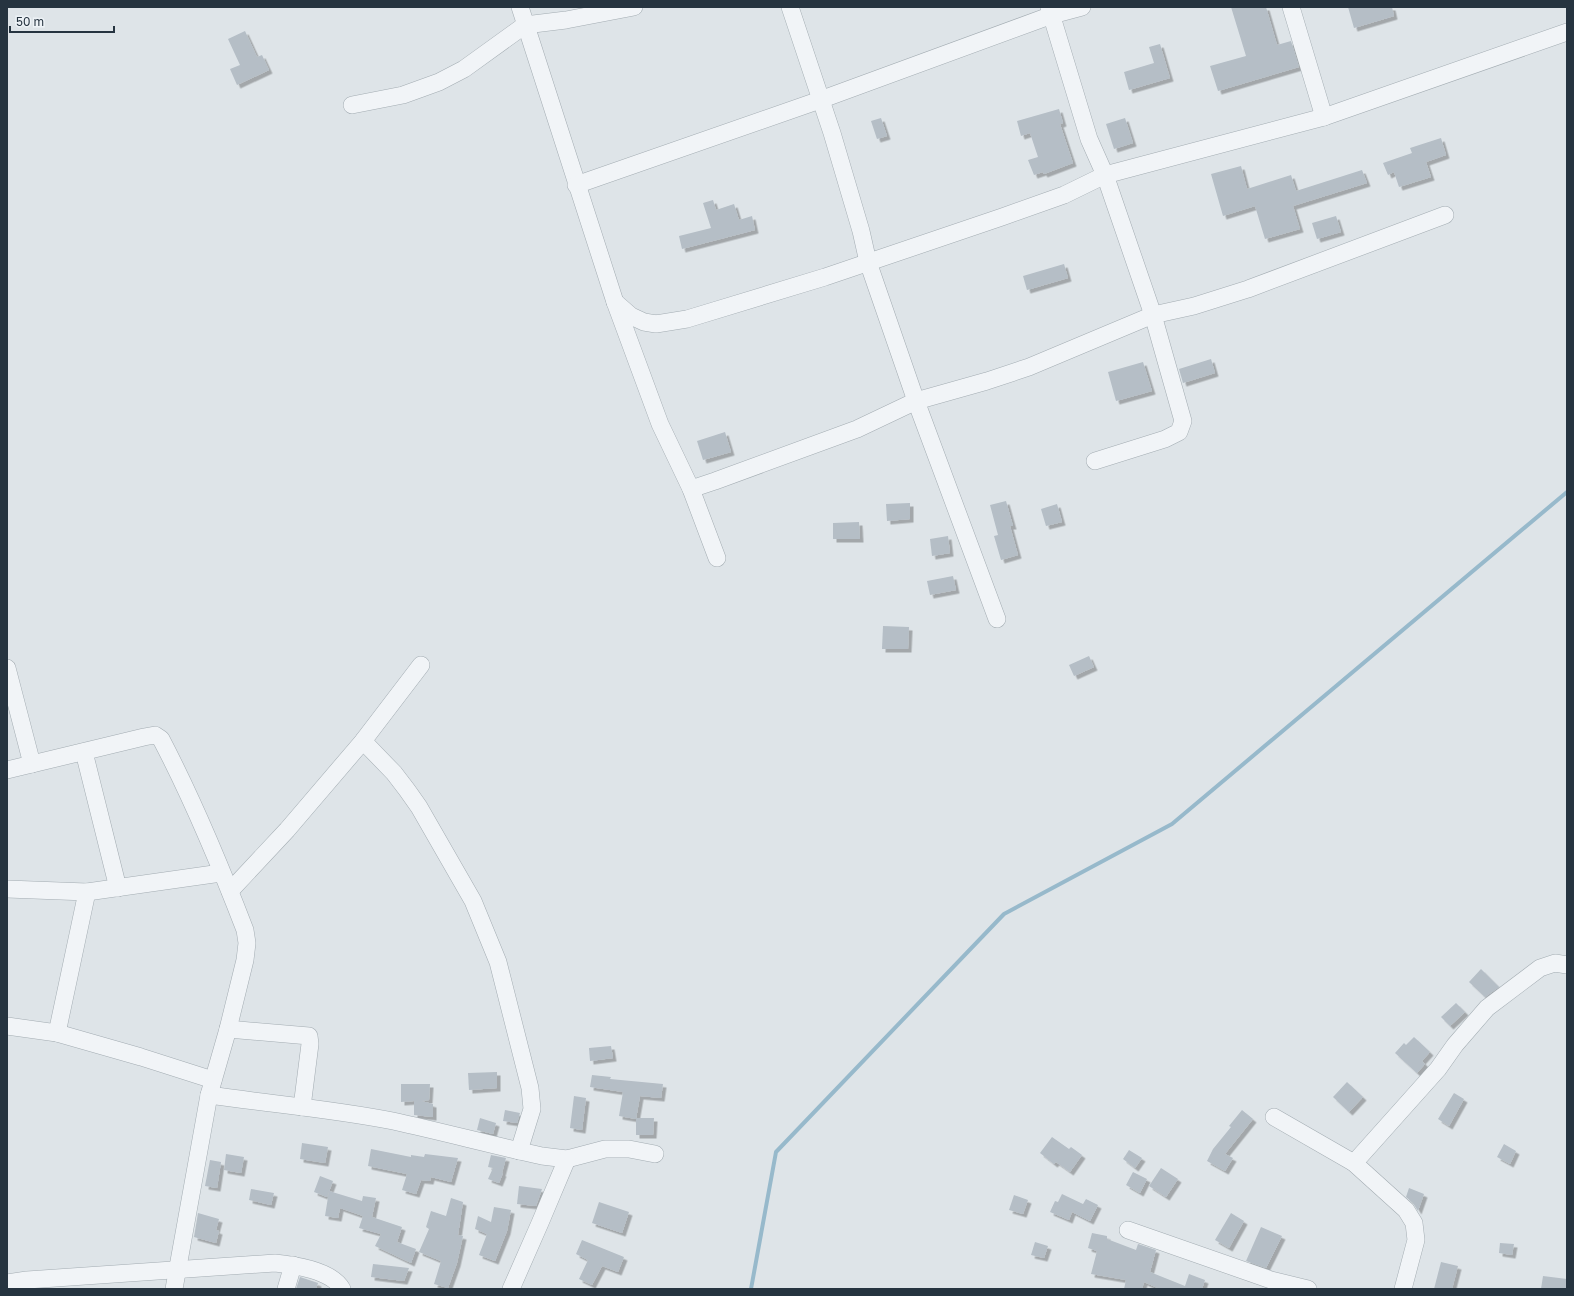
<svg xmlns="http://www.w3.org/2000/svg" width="1574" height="1296" font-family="'Golos Text',sans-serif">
<defs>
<filter id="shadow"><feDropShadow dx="3.5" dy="3.5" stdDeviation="0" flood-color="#0004"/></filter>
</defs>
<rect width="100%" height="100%" fill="#dee4e8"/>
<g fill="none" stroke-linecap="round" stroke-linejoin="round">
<path stroke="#97b9cb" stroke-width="4" d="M 751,1289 L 776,1152 L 1004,914 L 1172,824 L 1567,492"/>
</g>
<g fill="#b5bec6" filter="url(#shadow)">
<path d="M 1231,7 L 1266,7 L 1277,45 L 1291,41 L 1299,67 L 1218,91 L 1210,66 L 1246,56 Z"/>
<path d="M 1348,7 L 1392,7 L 1394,16 L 1354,28 Z"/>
<path d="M 245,31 L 257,57 L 262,55 L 269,70 L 237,85 L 230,69 L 240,65 L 228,39 Z"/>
<path d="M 1160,44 L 1170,78 L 1129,90 L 1124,72 L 1154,63 L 1149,47 Z"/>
<path d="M 1059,109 L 1063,123 L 1060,124 L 1073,163 L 1044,174 L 1043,172 L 1034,175 L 1028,160 L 1038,157 L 1030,133 L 1021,136 L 1017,121 Z"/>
<path d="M 881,118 L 887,136 L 877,139 L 871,121 Z"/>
<path d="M 1125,118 L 1133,143 L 1114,149 L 1106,124 Z"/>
<path d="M 1441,138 L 1446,155 L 1426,162 L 1431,177 L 1399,187 L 1394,172 L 1388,175 L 1383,163 L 1412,153 L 1410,148 Z"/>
<path d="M 1241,166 L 1247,189 L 1291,175 L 1296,191 L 1362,170 L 1367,183 L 1293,206 L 1300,229 L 1265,239 L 1255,206 L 1223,216 L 1211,174 Z"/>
<path d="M 713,200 L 716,210 L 734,204 L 739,220 L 752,216 L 755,230 L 682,249 L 679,236 L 711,228 L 703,203 Z"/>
<path d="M 1336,216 L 1341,232 L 1317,239 L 1312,223 Z"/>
<path d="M 1064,264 L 1068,278 L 1027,290 L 1023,276 Z"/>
<path d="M 1211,359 L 1215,373 L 1183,383 L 1179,369 Z"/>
<path d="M 1143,362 L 1152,391 L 1116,401 L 1108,372 Z"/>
<path d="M 725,432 L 731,452 L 703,460 L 697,441 Z"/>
<path d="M 1006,501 L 1013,526 L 1010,526 L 1018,555 L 1001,560 L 994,536 L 998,535 L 990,505 Z"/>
<path d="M 910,503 L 910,519 L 887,521 L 886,504 Z"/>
<path d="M 1057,504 L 1062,522 L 1046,526 L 1041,509 Z"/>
<path d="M 859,522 L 860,539 L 833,539 L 833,523 Z"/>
<path d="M 948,536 L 950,553 L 932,556 L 930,539 Z"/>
<path d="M 953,576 L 956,590 L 930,595 L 927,581 Z"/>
<path d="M 883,626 L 909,627 L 908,649 L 882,649 Z"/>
<path d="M 1089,656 L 1094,667 L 1074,676 L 1069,665 Z"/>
<path d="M 1481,969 L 1499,987 L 1485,997 L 1469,982 Z"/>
<path d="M 1456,1003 L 1465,1012 L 1450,1026 L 1441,1017 Z"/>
<path d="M 1414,1037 L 1430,1052 L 1422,1061 L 1425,1064 L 1417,1073 L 1395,1053 L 1404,1043 L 1406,1045 Z"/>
<path d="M 611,1046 L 613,1058 L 590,1061 L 589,1048 Z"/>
<path d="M 497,1072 L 497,1088 L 469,1090 L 468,1073 Z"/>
<path d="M 592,1075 L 611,1077 L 610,1079 L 663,1084 L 661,1098 L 640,1096 L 636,1119 L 619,1116 L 623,1092 L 590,1087 Z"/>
<path d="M 1347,1082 L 1363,1097 L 1349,1112 L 1333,1097 Z"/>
<path d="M 401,1084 L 430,1084 L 429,1100 L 421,1101 L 433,1104 L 433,1117 L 414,1115 L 414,1101 L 401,1102 Z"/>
<path d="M 1454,1093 L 1464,1099 L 1449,1126 L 1438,1119 Z"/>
<path d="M 574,1096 L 586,1098 L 582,1130 L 570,1128 Z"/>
<path d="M 505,1110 L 520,1113 L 517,1123 L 503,1121 Z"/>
<path d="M 1242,1110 L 1253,1119 L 1225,1154 L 1233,1158 L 1225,1171 L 1207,1161 L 1213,1149 L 1231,1127 L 1229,1126 Z"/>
<path d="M 480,1118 L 496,1123 L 493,1134 L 477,1130 Z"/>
<path d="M 636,1118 L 654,1118 L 653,1135 L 636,1135 Z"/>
<path d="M 1052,1137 L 1069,1149 L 1071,1147 L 1082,1155 L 1070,1172 L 1056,1162 L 1054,1164 L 1040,1153 Z"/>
<path d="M 302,1143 L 328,1147 L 325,1163 L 300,1159 Z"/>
<path d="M 1504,1144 L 1516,1151 L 1510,1164 L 1497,1157 Z"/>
<path d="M 371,1149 L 411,1157 L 411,1155 L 424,1157 L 425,1154 L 458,1158 L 451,1182 L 431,1177 L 430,1181 L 421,1180 L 416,1194 L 402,1190 L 407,1174 L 368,1166 Z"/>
<path d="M 1129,1150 L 1142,1158 L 1135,1168 L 1123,1159 Z"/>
<path d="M 226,1154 L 244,1157 L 241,1173 L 224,1170 Z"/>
<path d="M 491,1155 L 506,1158 L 502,1173 L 503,1173 L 499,1183 L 488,1179 L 493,1168 L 488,1167 Z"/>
<path d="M 210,1160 L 221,1162 L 217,1188 L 205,1186 Z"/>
<path d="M 1161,1168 L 1178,1179 L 1166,1197 L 1149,1186 Z"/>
<path d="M 1133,1172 L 1147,1179 L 1140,1193 L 1126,1185 Z"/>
<path d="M 320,1176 L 333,1181 L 327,1197 L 314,1192 Z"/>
<path d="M 519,1186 L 542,1189 L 536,1206 L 517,1204 Z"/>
<path d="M 1409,1188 L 1424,1194 L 1418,1211 L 1413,1203 L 1406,1197 Z"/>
<path d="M 251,1189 L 274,1193 L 271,1205 L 249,1200 Z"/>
<path d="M 329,1191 L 362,1201 L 363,1196 L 376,1198 L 372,1217 L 402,1227 L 397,1242 L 416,1249 L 411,1263 L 375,1246 L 381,1234 L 359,1228 L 363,1216 L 340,1208 L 338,1218 L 325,1216 Z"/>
<path d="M 1062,1194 L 1083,1204 L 1086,1199 L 1098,1205 L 1090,1221 L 1072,1212 L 1069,1220 L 1050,1212 L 1055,1201 L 1058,1202 Z"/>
<path d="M 1014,1195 L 1028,1200 L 1023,1214 L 1009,1210 Z"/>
<path d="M 451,1198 L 463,1202 L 458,1235 L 463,1236 L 457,1263 L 448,1288 L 434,1284 L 441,1261 L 419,1252 L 429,1229 L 426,1227 L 431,1211 L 446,1216 Z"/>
<path d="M 599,1202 L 629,1212 L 622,1233 L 592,1223 Z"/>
<path d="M 494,1207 L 511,1210 L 507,1231 L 495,1261 L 479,1255 L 487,1234 L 475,1229 L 478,1216 L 491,1222 Z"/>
<path d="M 198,1213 L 219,1219 L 216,1230 L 219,1231 L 216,1243 L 194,1237 Z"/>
<path d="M 1231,1213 L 1244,1221 L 1229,1248 L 1215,1240 Z"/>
<path d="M 1261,1227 L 1282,1236 L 1266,1268 L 1246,1261 Z"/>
<path d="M 1092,1233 L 1107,1236 L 1107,1239 L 1136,1250 L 1138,1244 L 1156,1250 L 1150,1272 L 1185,1286 L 1189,1274 L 1205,1280 L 1202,1289 L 1160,1289 L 1144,1282 L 1142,1289 L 1124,1289 L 1126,1280 L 1091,1274 L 1097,1251 L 1088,1248 Z"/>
<path d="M 582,1240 L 624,1257 L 618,1272 L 602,1266 L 592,1285 L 579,1279 L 588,1260 L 576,1254 Z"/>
<path d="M 1035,1242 L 1048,1246 L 1044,1258 L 1031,1255 Z"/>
<path d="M 1500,1243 L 1514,1244 L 1512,1255 L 1499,1253 Z"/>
<path d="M 1441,1262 L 1458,1266 L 1452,1289 L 1434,1289 Z"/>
<path d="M 373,1264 L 409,1268 L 404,1281 L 371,1277 Z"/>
<path d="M 1543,1276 L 1567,1279 L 1567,1289 L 1541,1289 Z"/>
<path d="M 300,1277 L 318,1283 L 316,1289 L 296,1289 Z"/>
</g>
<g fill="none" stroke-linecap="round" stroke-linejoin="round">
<defs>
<g id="minor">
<path d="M 520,7 L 615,302 L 660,424 L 691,489 L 717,558"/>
<path d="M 790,7 L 832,133 L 861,231 L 868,262 L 916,401 L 997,619"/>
<path d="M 1049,7 L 1089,139 L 1105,175 L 1153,315 L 1183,421 L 1179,432 L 1165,439 L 1095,461"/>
<path d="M 1291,7 L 1324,117"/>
<path d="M 352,105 L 403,95 L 439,82 L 464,69 L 525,25 L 566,20 L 634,7"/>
<path d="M 576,185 L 820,100 L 1052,15 L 1082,7"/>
<path d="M 615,302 L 631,316 L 644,322 L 656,324 L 687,319 L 825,277 L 1002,217 L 1064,195 L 1105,175 L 1324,117 L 1567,32"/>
<path d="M 691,489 L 715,481 L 857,429 L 916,401 L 987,381 L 1029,367 L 1153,315 L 1194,306 L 1248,289 L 1445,215"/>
<path d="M 7,668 L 32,764"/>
<path d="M 363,741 L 394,773 L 407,790 L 419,807 L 473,901 L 498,962 L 530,1088 L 532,1109 L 519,1151"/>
<path d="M 84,752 L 118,888"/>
<path d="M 7,770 L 144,737 L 155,735 L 161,739 C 193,800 220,865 245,930 L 247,943 L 245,960 L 228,1029 L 209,1095 L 174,1289"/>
<path d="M 7,889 L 87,892 L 221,873"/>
<path d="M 230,891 L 287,830 L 363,741 L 421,665"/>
<path d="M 7,1026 L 57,1033 L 141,1057 L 213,1080"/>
<path d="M 228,1029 L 309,1036 L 310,1044 L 302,1107"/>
<path d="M 57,1033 L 87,892"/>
<path d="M 209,1095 C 271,1104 333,1109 393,1121 C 443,1132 492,1145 542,1156 L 567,1159 L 605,1149 L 629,1149 L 655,1154"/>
<path d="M 1274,1117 L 1354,1163 L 1406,1210 L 1414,1223 L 1416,1240 L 1403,1289"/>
<path d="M 1354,1163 L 1438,1069 L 1455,1045 L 1487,1008 L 1540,968 L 1555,963 L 1567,965"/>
<path d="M 1128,1230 L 1271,1280 L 1308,1289"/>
<path d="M 7,1283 L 27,1280 L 275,1263 C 295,1265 332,1271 342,1289"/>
<path d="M 286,1289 L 293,1265"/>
<path d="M 511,1289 L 540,1223 L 567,1159"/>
</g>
</defs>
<use href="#minor" stroke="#a3acb2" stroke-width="18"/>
<use href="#minor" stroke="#f1f4f7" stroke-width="17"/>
</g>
<rect width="1574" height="1296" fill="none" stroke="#263440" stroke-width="16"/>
<path d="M10 26v6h104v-6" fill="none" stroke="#263440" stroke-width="2"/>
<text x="16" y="26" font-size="12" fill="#263440" stroke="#edf2f6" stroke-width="3" paint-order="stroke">50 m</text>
</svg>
